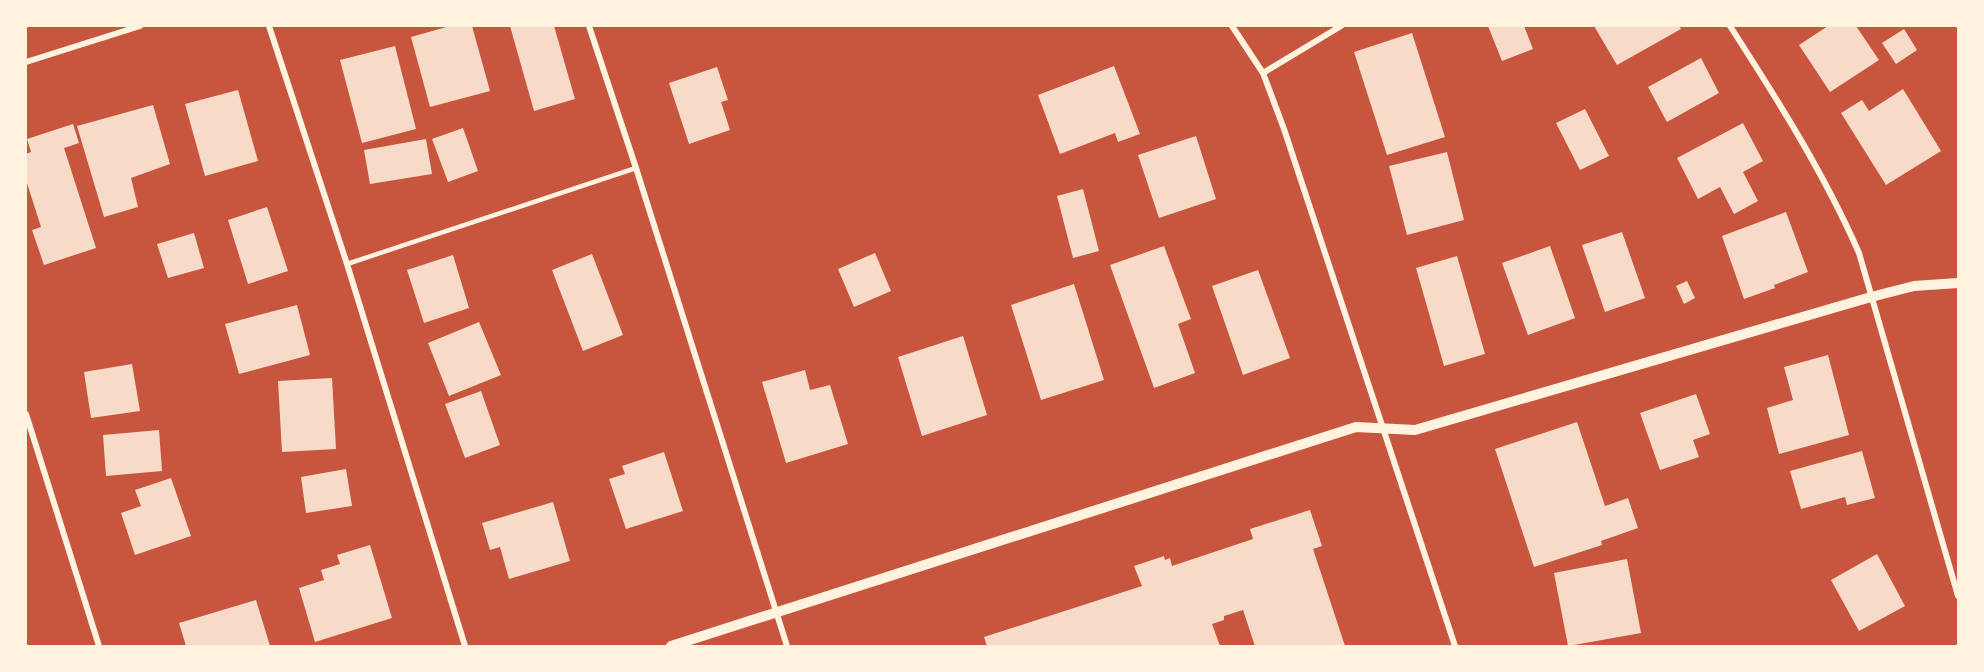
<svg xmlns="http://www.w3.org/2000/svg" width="1984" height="672" font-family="Arial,sans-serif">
<rect width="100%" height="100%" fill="#c8553d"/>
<g fill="#f7dbc8">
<path d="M 450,26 L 472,26 L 490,91 L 430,107 L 411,37 Z"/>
<path d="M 510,26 L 554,26 L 575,99 L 534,111 Z"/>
<path d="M 1488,26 L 1524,26 L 1533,49 L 1502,61 Z"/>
<path d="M 1594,26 L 1679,26 L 1681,29 L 1617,65 Z"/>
<path d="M 1828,26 L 1856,26 L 1879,60 L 1830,92 L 1799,45 Z"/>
<path d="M 1904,29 L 1917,50 L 1896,64 L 1882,43 Z"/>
<path d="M 1412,33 L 1445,137 L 1387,155 L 1354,52 Z"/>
<path d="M 395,46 L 416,129 L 362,143 L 340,60 Z"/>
<path d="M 1701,58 L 1719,93 L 1667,122 L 1648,87 Z"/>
<path d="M 1114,66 L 1140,134 L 1118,142 L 1115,133 L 1060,154 L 1038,95 Z"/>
<path d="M 717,67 L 728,100 L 721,102 L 730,130 L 689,144 L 669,83 Z"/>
<path d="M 1903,89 L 1941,151 L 1886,185 L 1841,113 L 1862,100 L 1869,111 Z"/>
<path d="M 238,90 L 258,161 L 205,176 L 185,104 Z"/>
<path d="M 153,105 L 170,164 L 131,178 L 138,207 L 104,217 L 77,126 Z"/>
<path d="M 1585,109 L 1609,156 L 1580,170 L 1556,123 Z"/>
<path d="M 1743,123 L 1763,161 L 1743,172 L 1758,201 L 1734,214 L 1720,187 L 1698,199 L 1677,158 Z"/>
<path d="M 73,124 L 79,143 L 64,148 L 96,248 L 44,265 L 32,230 L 41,227 L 26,180 L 26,154 L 31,152 L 27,139 Z"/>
<path d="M 463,128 L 478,171 L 448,182 L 432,139 Z"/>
<path d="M 1196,136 L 1216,199 L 1159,218 L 1138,155 Z"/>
<path d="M 426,139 L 432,174 L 370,184 L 364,150 Z"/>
<path d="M 1447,152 L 1464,220 L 1407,235 L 1389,166 Z"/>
<path d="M 1083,189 L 1099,251 L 1073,258 L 1057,196 Z"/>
<path d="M 267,207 L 288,271 L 248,284 L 228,220 Z"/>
<path d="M 1786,212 L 1808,272 L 1774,285 L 1775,288 L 1744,299 L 1722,236 Z"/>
<path d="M 1622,232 L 1645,298 L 1605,312 L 1582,245 Z"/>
<path d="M 194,233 L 204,268 L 168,278 L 157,244 Z"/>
<path d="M 1164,246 L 1191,319 L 1178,324 L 1195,373 L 1154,388 L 1110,265 Z"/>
<path d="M 1550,246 L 1575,318 L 1528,335 L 1502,263 Z"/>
<path d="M 875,253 L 891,291 L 854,307 L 838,269 Z"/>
<path d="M 592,254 L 623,335 L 583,351 L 552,270 Z"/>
<path d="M 453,255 L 469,308 L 424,323 L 407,270 Z"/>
<path d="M 1457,256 L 1485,354 L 1444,366 L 1416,268 Z"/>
<path d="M 1258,270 L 1290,358 L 1243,375 L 1212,286 Z"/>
<path d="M 1687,281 L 1695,298 L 1684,304 L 1676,286 Z"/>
<path d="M 1074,284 L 1104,380 L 1041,400 L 1011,305 Z"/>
<path d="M 297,305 L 310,355 L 239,374 L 225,324 Z"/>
<path d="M 479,322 L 501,375 L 449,396 L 428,343 Z"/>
<path d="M 963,336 L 987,415 L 922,436 L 898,357 Z"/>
<path d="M 1828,355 L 1849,435 L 1779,454 L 1767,408 L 1793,400 L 1784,367 Z"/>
<path d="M 132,364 L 140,411 L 91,418 L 84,372 Z"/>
<path d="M 805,370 L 810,390 L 830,385 L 848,444 L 786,463 L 762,382 Z"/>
<path d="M 332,378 L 336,449 L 282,452 L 278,381 Z"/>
<path d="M 481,391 L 500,445 L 465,458 L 445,404 Z"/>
<path d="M 1696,394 L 1710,434 L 1693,440 L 1699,457 L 1660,470 L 1640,413 Z"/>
<path d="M 1577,422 L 1605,506 L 1628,498 L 1638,528 L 1601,541 L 1602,545 L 1534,567 L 1495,449 Z"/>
<path d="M 159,430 L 162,471 L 106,476 L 103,435 Z"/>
<path d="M 1862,451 L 1875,498 L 1847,505 L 1845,497 L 1801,509 L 1790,471 Z"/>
<path d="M 664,452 L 683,511 L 626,529 L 609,479 L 625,474 L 622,466 Z"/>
<path d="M 346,469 L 352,506 L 306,513 L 301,477 Z"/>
<path d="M 171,478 L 191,536 L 135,555 L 121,513 L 141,506 L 135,490 Z"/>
<path d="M 553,502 L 570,561 L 509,579 L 500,547 L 490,550 L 482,523 Z"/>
<path d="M 1310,510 L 1322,546 L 1313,549 L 1345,646 L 1255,646 L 1243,610 L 1224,616 L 1224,620 L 1212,624 L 1220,646 L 987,646 L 984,637 L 1142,586 L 1134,566 L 1164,556 L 1165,560 L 1170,558 L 1172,566 L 1253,539 L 1250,529 Z"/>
<path d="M 370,545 L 392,618 L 315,642 L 299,588 L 324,580 L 321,570 L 340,564 L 337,555 Z"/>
<path d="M 1877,554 L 1905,606 L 1859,631 L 1831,580 Z"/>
<path d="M 1627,559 L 1641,633 L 1568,646 L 1554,573 Z"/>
<path d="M 256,600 L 270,646 L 186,646 L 179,623 Z"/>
</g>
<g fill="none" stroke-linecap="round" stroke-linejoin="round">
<path stroke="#fff3e0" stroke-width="4.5" d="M 347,264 L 636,168"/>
<g stroke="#fff3e0" stroke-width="6">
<path d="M 269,26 L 347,264 L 465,646"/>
<path d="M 589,26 L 636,168 L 787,646"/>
<path d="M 1232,26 L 1263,73 L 1284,129 L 1455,646"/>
<path d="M 1730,26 C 1777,99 1824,173 1859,253 L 1958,596"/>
<path d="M 26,62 L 140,26"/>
<path d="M 1263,73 L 1341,26"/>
<path d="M 26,414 L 99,646"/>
</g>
<path stroke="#fff3e0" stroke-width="10" d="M 671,646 L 1356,427 L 1415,430 L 1871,297 L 1914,286 L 1958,283"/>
</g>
<rect width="1984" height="672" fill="none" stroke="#fff3e0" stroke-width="54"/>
</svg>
